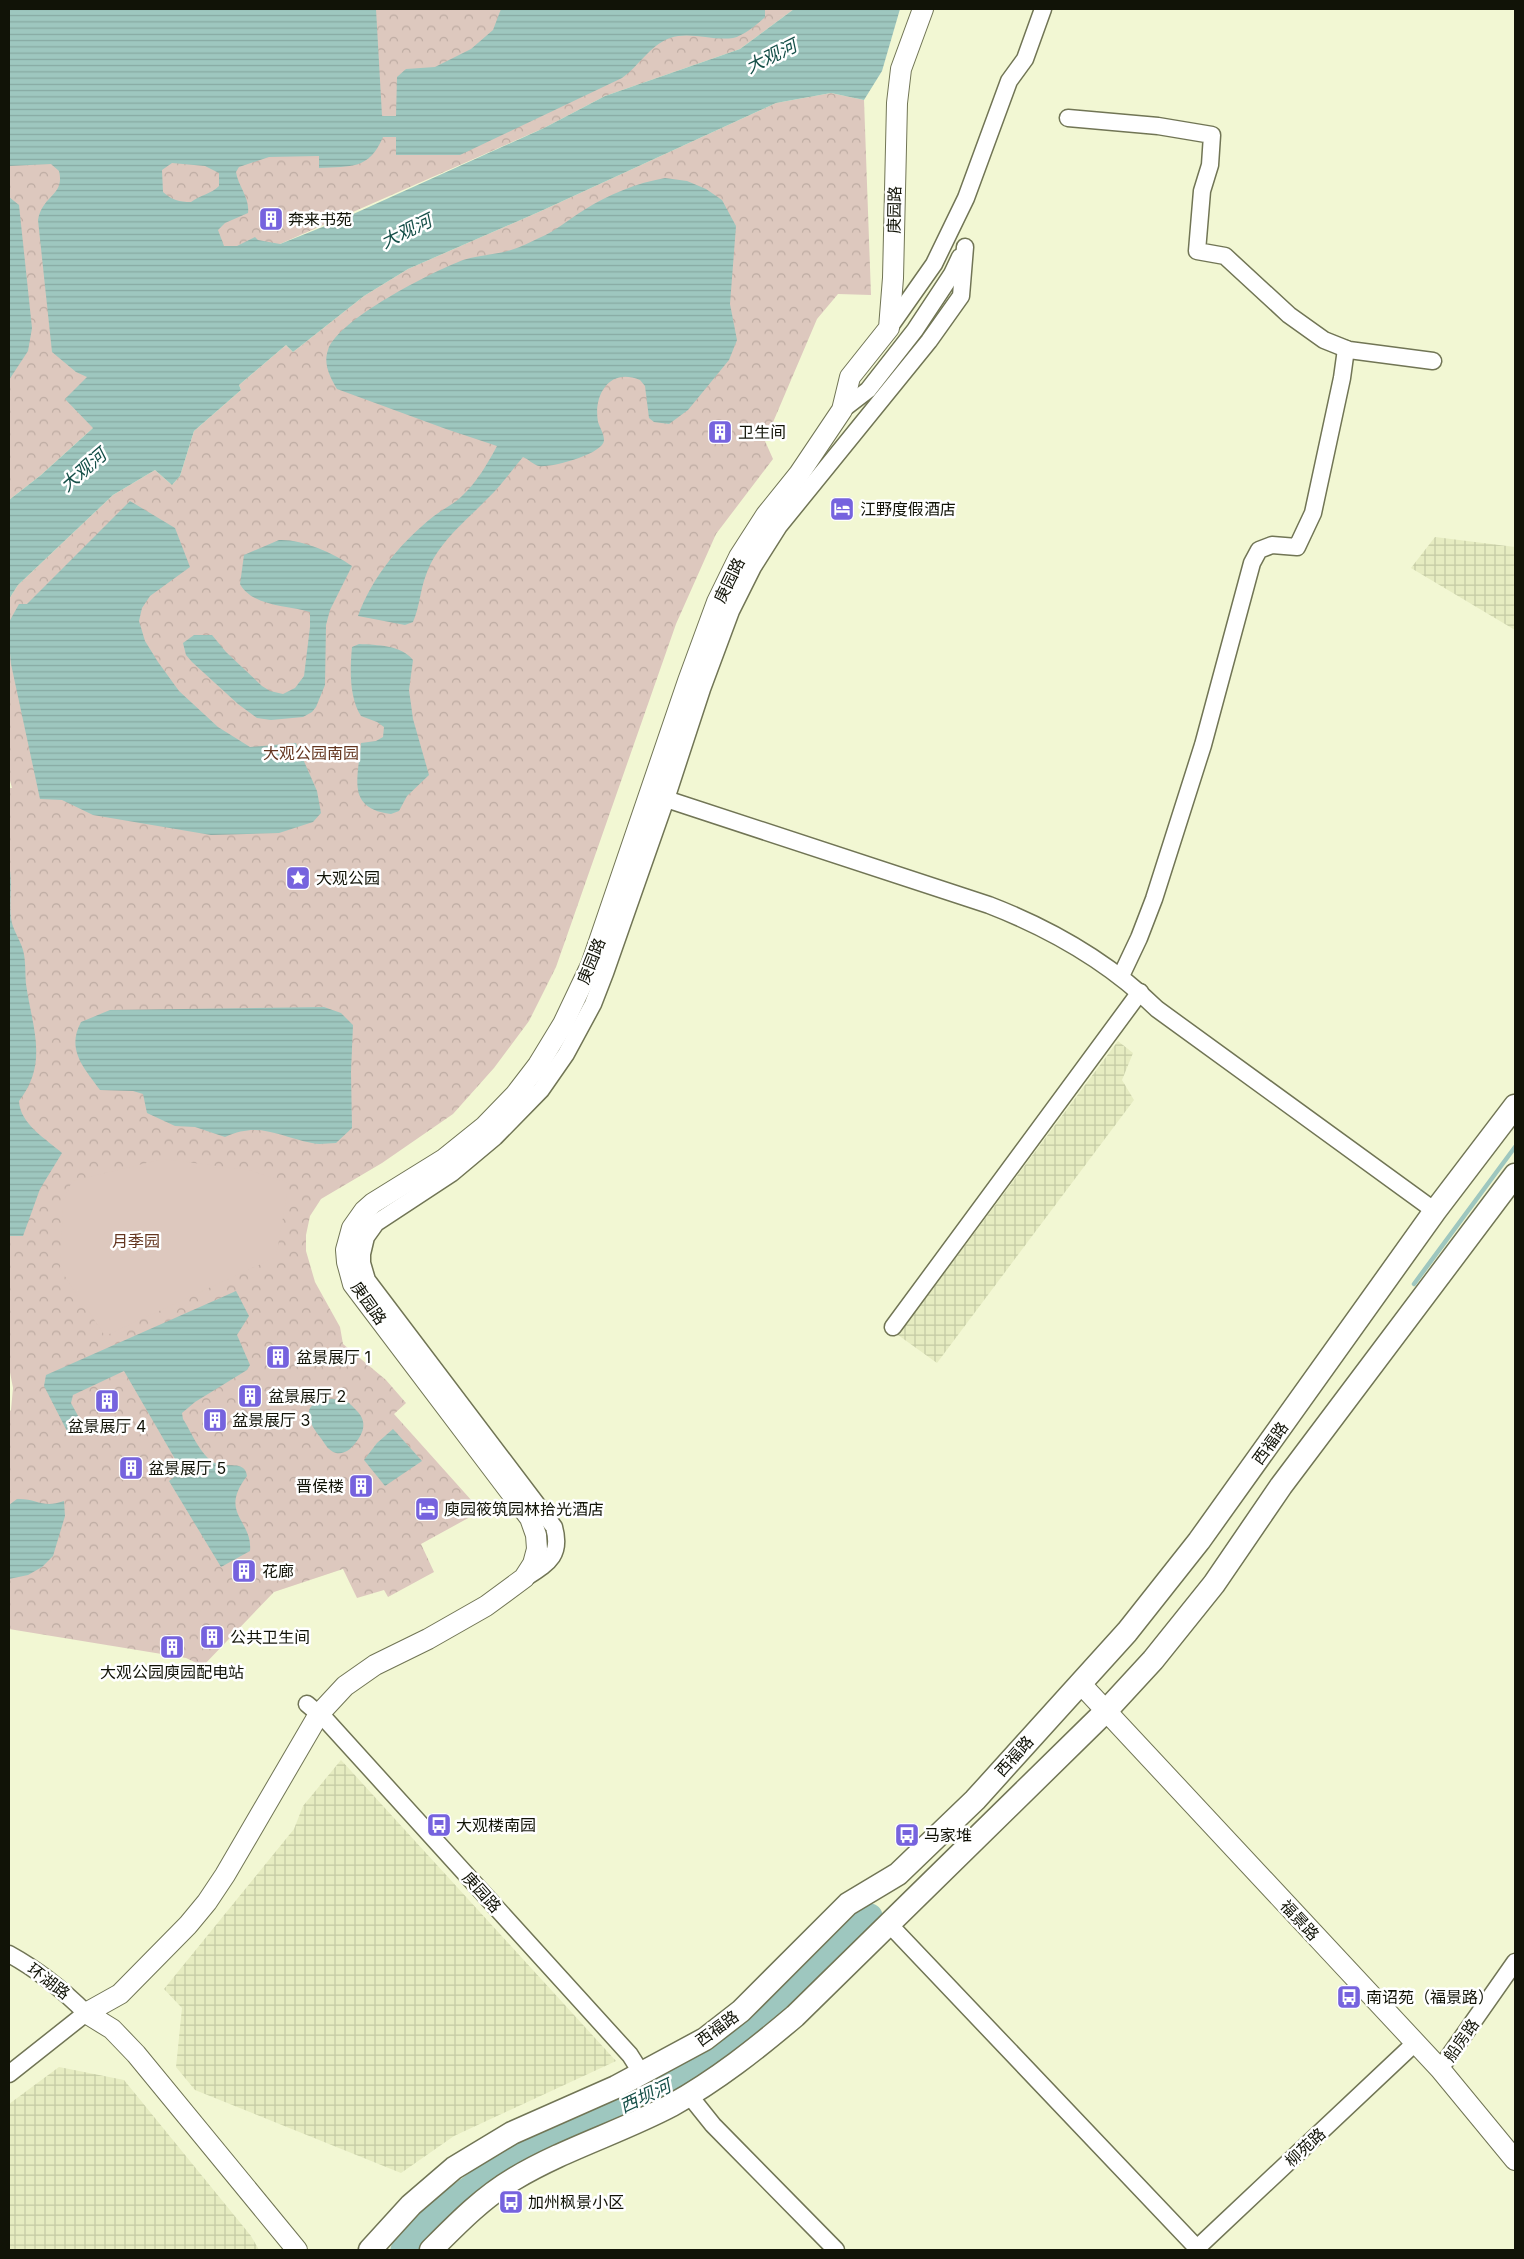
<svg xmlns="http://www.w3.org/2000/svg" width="1524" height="2259" font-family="Inter,'Noto Sans SC',sans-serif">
<defs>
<pattern id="industrial-grid" width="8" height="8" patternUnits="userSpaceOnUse" patternTransform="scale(1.25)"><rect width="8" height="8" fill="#e6ecc1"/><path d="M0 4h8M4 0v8" fill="none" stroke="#c4caa4"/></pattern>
<pattern id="park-crowns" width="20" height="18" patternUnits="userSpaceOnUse" patternTransform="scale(1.25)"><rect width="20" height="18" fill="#ddc8be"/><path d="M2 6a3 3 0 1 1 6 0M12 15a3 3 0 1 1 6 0" fill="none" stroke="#bdaba2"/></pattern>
<pattern id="water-rules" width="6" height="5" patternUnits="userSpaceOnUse" patternTransform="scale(1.25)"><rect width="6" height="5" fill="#9ec7bf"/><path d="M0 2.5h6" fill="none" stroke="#87aaa3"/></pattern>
</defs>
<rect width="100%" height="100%" fill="#f2f7d3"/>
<g fill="url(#industrial-grid)">
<path d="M 1435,537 L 1515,547 L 1515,630 L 1411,568 Z"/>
<path d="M 1118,1041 L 1133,1053 L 1122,1080 L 1134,1100 L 937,1363 L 898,1335 Z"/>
<path d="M 341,1760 L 616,2061 L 454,2136 L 401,2173 L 195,2090 L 176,2067 L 182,2008 L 164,1989 L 294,1829 L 303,1806 Z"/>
<path d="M 59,2067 L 124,2080 L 251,2236 L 259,2250 L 9,2250 L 9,2104 Z"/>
</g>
<g fill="url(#park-crowns)">
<path d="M 9,9 L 794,9 L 740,49 L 605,96 L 544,128 L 280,244 L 93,428 L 41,475 L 9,500 Z"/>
<path d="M 831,93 L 864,100 L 871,295 L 838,294 L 817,319 L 765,441 L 773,459 L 716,534 L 676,624 L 556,967 L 529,1021 L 494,1068 L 453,1114 L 382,1163 L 321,1199 L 310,1216 L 306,1235 L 306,1251 L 315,1282 L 340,1327 L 343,1344 L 386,1380 L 406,1403 L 394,1414 L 481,1511 L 421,1544 L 434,1572 L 388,1597 L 384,1590 L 357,1598 L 343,1569 L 274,1592 L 203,1666 L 186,1658 L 9,1629 L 9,1412 L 11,1410 L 13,1388 L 9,1367 L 9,788 L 12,788 L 9,777 L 9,599 L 18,585 L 113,495 L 155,470 L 172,485 L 180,476 L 194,431 L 241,390 L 239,385 L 286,345 L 293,352 L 364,296 L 408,269 L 541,211 L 776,103 Z"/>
</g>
<path fill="#ddc8be" d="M 163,1159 L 249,1170 L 289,1183 L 276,1257 L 105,1336 L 60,1269 L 63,1202 L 72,1181 Z"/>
<g fill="url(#water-rules)" fill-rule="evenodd">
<path d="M 9,9 L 376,9 L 382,116 L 396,116 L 397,77 L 406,69 L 435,67 L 471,49 L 493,30 L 501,9 L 765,9 L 765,17 C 758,24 743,36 733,38 C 712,41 690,31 670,38 C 649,46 640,65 622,78 L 460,155 L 396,155 L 396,137 L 383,137 C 369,170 351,166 319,168 L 319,156 L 269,157 L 239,167 L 236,172 C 238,186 250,198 248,213 L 225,223 L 218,230 L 224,246 L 237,246 L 255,237 L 258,240 L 280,244 L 340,220 L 544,128 L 605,96 L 740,49 L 794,9 L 900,9 L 882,71 L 864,100 L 831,93 L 776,103 L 541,211 L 408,269 L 364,296 L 293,352 L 286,345 L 239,385 L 241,390 L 194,431 L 180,476 L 172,485 L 155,470 L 113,495 L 18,585 L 9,599 L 9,500 L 41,475 L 93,428 L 65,399 L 87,377 L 76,372 L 52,352 L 38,220 C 43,194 65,196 59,171 L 51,164 L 9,166 ZM 172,163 L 205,166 L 219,173 L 219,186 C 211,194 200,195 191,202 C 179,202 172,200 163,192 L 162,170 Z"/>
<path d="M 665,178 L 687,181 L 706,189 L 722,200 L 736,226 L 730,304 L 737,340 L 729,360 L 688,410 L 669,424 L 654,422 L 649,418 L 645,386 L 640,380 C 610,367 593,394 598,422 C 600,428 604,434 604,440 C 604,454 551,468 539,466 C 534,465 528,459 523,457 C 511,471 501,486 488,498 C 466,521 437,543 426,575 C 420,590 420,606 413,622 L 405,625 L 358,616 C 372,577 402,541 434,516 C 443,509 454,504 462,496 C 477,482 488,463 497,446 L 446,429 L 337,389 C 330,377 323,364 328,350 C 338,319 432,272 463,260 C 478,255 496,255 511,250 C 521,247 530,242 539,238 C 556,231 569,219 584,210 C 609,194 637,183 665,178 Z"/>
<path d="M 9,197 L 19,205 L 32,328 L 28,351 L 9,380 Z"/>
<path d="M 130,501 L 175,528 L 190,567 L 150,596 L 142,608 L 139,621 L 145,641 L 158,662 L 179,691 L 218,727 L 250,747 L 296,743 L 317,791 L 321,813 L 313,822 L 279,833 L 211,835 L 93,815 L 62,800 L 40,799 L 11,664 L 9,643 L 9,622 L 19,604 L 27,604 Z"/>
<path d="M 279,540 C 301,539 334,553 352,566 L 330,610 L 326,625 L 325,685 L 316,707 L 312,712 L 303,717 L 271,720 L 257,718 L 238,704 L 192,662 L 186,655 L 183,643 L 194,635 L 212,635 L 226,652 L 262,686 L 270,691 L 283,694 L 295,688 L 304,676 L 310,627 L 310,612 C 287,605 253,607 240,584 L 244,555 Z"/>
<path d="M 359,644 C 377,645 401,645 413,660 L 409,690 L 413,719 L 429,775 L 407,796 L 399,811 L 391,814 C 346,808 358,779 361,743 L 376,741 L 383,737 L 384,727 L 377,722 L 361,716 C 349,697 350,669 352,647 Z"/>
<path d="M 9,865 C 13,882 9,900 11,918 C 12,929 20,939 23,950 C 26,961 25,973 26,984 C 32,1027 49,1063 19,1101 C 20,1124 46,1139 62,1153 L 40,1189 L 23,1236 L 9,1236 Z"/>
<path d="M 324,1007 L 341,1013 L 353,1025 L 351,1072 L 352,1128 L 336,1143 C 328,1143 319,1145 312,1143 C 278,1136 259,1121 225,1137 L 195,1127 L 175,1126 L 147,1113 L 143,1094 L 133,1091 L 100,1090 C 84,1068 66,1050 81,1022 L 110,1010 Z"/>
<path d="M 236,1291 L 249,1316 L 237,1335 L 250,1365 L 247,1370 L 195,1402 L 182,1413 L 183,1419 C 192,1433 200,1455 215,1463 C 226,1469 245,1459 247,1476 C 218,1514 253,1520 250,1551 L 221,1567 L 169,1481 L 182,1471 L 124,1371 L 73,1395 L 71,1403 L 83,1425 L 68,1433 L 44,1386 L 46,1375 Z"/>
<path d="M 329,1399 C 333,1399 340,1399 344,1400 C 349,1402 353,1407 356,1410 C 370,1423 362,1437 350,1449 C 346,1452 341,1454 336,1453 C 328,1451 324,1442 320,1437 C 306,1419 301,1403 329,1399 Z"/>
<path d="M 393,1429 L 422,1461 L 385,1486 L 364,1460 L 377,1443 Z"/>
<path d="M 17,1499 C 37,1498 42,1509 64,1501 L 65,1516 L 53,1556 L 42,1567 L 28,1575 L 9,1579 L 9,1505 Z"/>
</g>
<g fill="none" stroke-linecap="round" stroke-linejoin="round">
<path stroke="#9ec7bf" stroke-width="4.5" d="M 1414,1284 L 1515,1147"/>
<path stroke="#9ec7bf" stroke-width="25" d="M 403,2250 L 440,2210 L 494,2170 L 527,2150 L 671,2085 L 714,2059 L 759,2024 L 870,1916"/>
<defs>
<g id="minor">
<path d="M 1068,118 L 1158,126 L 1212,135 L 1210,165 L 1202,191 L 1197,251 L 1225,256 L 1289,315 L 1324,340 L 1349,350 L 1433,361"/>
<path d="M 889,328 L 934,264 L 966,198 L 1009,81 L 1025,59 L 1043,9"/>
<path d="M 842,410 L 868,390 L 915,330 L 952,274 L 960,257"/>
<path d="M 666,799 L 989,905 C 1051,929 1109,962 1157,1009 L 1435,1211"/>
<path d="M 1121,976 L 1139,938 L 1154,899 L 1203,745 L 1252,563 L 1259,550 L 1272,545 L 1297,547 L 1313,513 L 1342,378 L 1346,349"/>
<path d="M 893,1327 L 1140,992"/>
<path d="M 525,1578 C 548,1563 562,1556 554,1527 L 367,1280 L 362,1263 L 362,1254 L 366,1237 L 376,1223 L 452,1173 L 495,1137 L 541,1090 L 566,1054 L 593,1004 L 605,973 L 666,799 L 702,689 L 731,611 L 753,567 L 779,526 L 929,341 L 961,296 L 965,247"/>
<path d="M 307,1704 L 326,1720 L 630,2055 L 642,2074"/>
<path d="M 888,1923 L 1197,2248"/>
<path d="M 9,1954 C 38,1970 62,1989 86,2013 L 9,2074"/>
<path d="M 1440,2069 L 1515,1962"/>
<path d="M 689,2095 L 713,2125 L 836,2250"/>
<path d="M 1195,2250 L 1415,2043"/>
</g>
<g id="tertiary">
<path d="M 1080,1683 L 1440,2069 L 1515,2160"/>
<path d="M 297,2250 L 136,2054 L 112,2029 L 86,2013 L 120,1994 L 188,1925 L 207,1902 L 225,1875 L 319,1714 L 345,1686 L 375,1665 L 428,1639 L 486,1606 L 524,1578 L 533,1564 L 537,1549 L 536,1535 L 530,1518 L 353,1284 L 347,1262 L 346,1250 L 352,1228 L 364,1211 L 373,1203 L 444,1159 L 485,1126 L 515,1095 L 538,1065 L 563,1024 L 591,965 L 688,681 L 717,602 L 739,557 L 766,515 L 799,474 L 842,410 L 850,377 L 889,328 L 893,278 L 897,103 L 901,69 L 923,9"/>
</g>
<g id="secondary">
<path d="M 370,2250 L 411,2205 L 454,2168 L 512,2133 L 616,2087 L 705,2039 L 741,2011 L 848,1904 L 898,1874 L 975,1800 L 1127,1632 L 1199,1541 L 1435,1211 L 1515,1106"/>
<path d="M 431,2250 C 457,2224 482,2198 514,2179 C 564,2149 621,2132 672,2105 C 717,2080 756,2049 795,2016 L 1106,1711 L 1153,1660 L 1214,1584 L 1281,1486 L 1515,1175"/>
</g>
</defs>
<use href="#minor" stroke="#717555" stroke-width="19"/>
<use href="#tertiary" stroke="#717555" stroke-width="22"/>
<use href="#secondary" stroke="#717555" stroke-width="25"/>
<use href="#minor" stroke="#fff" stroke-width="16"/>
<use href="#tertiary" stroke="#fff" stroke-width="20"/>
<use href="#secondary" stroke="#fff" stroke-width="22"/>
</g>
<defs>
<symbol id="building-square" viewBox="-11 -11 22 22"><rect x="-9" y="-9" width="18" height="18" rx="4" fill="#7663de" stroke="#fff"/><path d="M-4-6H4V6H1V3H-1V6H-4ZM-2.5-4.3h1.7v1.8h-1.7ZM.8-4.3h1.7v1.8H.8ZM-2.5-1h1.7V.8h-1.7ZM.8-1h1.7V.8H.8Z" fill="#fff"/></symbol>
<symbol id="hotel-square" viewBox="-11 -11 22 22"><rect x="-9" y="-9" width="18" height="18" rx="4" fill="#7663de" stroke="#fff"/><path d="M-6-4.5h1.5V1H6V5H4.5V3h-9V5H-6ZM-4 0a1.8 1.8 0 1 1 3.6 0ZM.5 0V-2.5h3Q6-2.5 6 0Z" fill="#fff"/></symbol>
<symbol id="sight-square" viewBox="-11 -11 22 22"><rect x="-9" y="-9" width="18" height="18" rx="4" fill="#7663de" stroke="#fff"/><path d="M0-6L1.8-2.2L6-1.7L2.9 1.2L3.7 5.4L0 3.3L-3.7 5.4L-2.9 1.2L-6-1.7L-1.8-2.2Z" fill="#fff"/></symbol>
<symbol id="bus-square" viewBox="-11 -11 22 22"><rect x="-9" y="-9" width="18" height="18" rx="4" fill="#7663de" stroke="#fff"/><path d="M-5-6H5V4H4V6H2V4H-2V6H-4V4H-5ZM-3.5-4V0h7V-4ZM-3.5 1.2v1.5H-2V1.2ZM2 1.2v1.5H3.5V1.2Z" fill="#fff"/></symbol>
</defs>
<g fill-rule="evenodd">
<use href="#building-square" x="257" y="205" width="28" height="28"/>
<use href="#building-square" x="706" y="418" width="28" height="28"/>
<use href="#hotel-square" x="828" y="495" width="28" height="28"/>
<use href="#sight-square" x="284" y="864" width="28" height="28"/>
<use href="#building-square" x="264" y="1343" width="28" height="28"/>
<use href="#building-square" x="236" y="1382" width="28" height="28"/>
<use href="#building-square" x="93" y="1387" width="28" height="28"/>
<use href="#building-square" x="201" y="1406" width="28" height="28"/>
<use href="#building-square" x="117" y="1454" width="28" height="28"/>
<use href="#building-square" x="347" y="1472" width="28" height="28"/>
<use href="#hotel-square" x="413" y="1495" width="28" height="28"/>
<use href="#building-square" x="230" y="1557" width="28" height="28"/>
<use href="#building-square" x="198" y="1623" width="28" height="28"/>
<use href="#building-square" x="158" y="1633" width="28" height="28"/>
<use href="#bus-square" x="425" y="1811" width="28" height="28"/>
<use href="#bus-square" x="893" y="1821" width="28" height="28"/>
<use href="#bus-square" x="1335" y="1983" width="28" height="28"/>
<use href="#bus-square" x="497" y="2188" width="28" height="28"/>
</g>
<g text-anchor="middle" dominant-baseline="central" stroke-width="5" stroke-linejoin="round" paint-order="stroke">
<g font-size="16" fill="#111307" stroke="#fff">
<text transform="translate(894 210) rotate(-89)">庚园路</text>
<text transform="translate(729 580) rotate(-64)">庚园路</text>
<text transform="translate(591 961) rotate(-68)">庚园路</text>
<text transform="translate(369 1303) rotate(55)">庚园路</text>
<text transform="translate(1270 1443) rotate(-54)">西福路</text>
<text transform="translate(1014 1756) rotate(-48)">西福路</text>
<text transform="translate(482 1892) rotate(48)">庚园路</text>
<text transform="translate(1300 1920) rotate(47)">福景路</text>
<text transform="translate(49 1981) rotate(37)">环湖路</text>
<text transform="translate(717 2028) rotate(-36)">西福路</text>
<text transform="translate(1461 2040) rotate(-55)">船房路</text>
<text transform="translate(1305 2147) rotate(-43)">柳苑路</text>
</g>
<g font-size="16" fill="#111307" stroke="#fff" text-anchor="start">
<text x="288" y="219">奔来书苑</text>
<text x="738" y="432">卫生间</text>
<text x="860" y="509">江野度假酒店</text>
<text x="316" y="878">大观公园</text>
<text x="296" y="1357">盆景展厅 1</text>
<text x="268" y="1396">盆景展厅 2</text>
<text x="232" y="1420">盆景展厅 3</text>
<text x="107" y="1426" text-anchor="middle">盆景展厅 4</text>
<text x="148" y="1468">盆景展厅 5</text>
<text x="344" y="1486" text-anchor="end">晋侯楼</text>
<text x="444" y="1509">庾园筱筑园林拾光酒店</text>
<text x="262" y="1571">花廊</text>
<text x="230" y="1637">公共卫生间</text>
<text x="172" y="1672" text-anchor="middle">大观公园庾园配电站</text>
<text x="456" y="1825">大观楼南园</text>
<text x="924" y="1835">马家堆</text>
<text x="1366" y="1997">南诏苑（福景路）</text>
<text x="528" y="2202">加州枫景小区</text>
</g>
<g font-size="16" fill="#653721" stroke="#fff">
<text x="311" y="753">大观公园南园</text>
<text x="136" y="1241">月季园</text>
</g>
<g font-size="18" font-style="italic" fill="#154f48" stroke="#fff">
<text transform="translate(771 56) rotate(-26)">大观河</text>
<text transform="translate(406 231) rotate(-26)">大观河</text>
<text transform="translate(83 470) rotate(-41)">大观河</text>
<text transform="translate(645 2096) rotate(-25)">西坝河</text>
</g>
</g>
<rect width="1524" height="2259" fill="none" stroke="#111307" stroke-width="20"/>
</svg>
